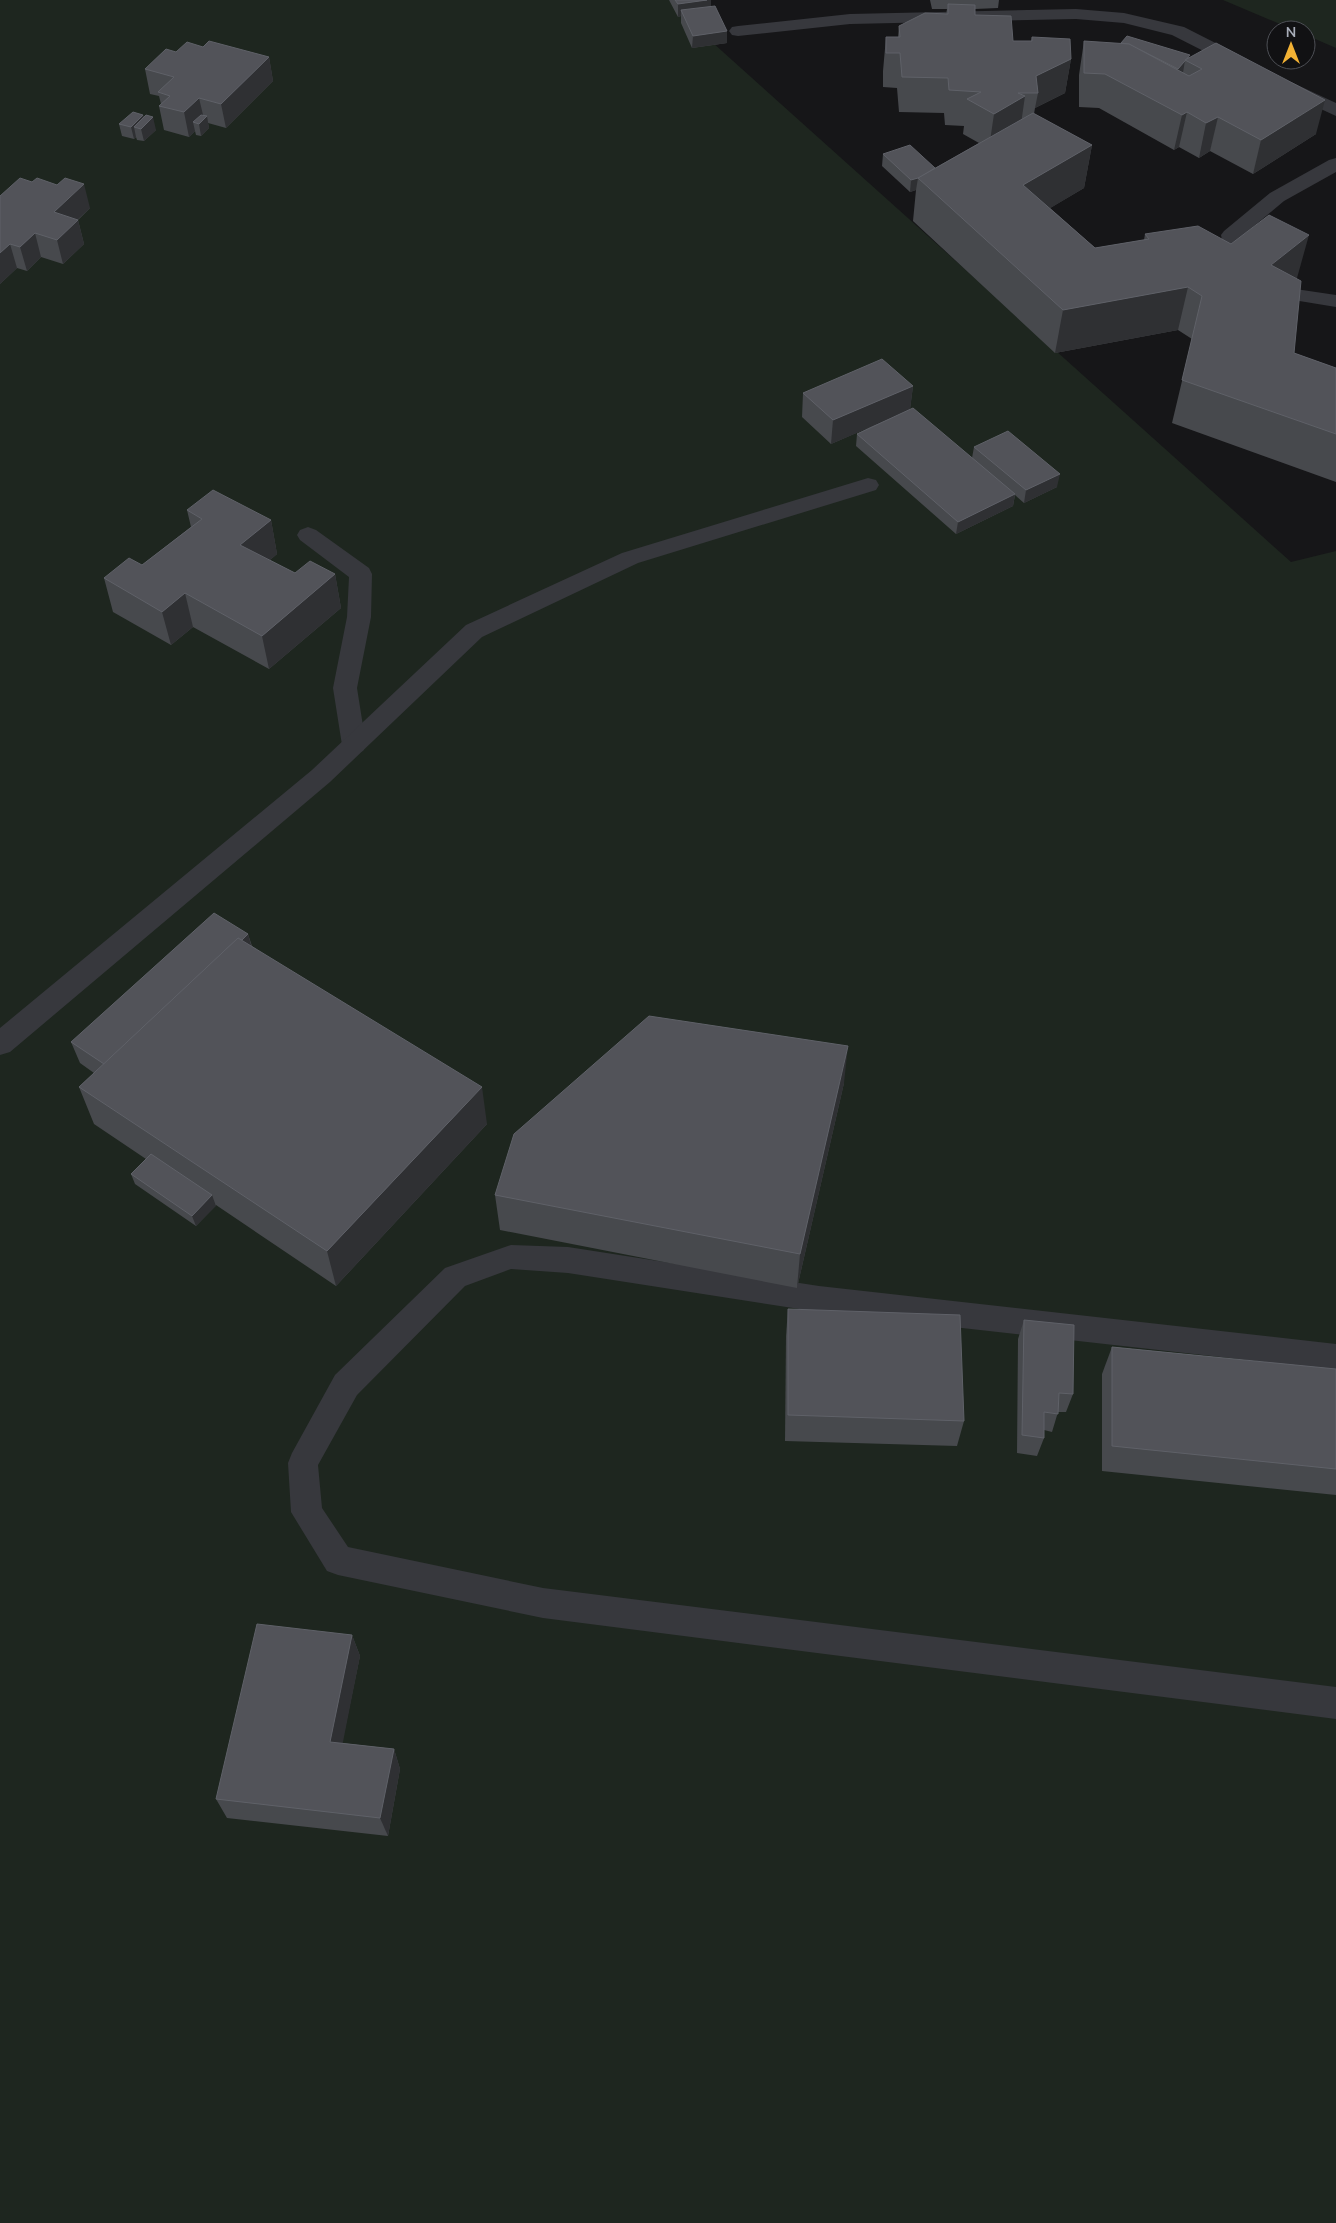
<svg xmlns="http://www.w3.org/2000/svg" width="1336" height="2223" font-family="'Nunito Sans',sans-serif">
<rect width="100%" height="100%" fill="#161618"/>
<g fill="#1e261f">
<path d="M 0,0 L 707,0 L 673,7 L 1291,562 L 1336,551 L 1336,2223 L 0,2223 Z"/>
<path d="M 1223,0 L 1336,0 L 1336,48 L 1306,35 L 1306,30 L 1294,30 Z"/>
</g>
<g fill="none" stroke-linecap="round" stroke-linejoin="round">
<g fill="#37383d" fill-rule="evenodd">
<path d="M 1076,9 L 1124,13 L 1184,27 L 1247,59 L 1250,63 L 1247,67 L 1241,68 L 1235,67 L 1172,35 L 1124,23 L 1076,19 L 850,24 L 738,36 L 732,35 L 729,31 L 732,27 L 738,26 L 850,14 Z"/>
<path d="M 1291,82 L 1336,103 L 1336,116 L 1284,92 L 1282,88 L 1284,84 Z"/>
<path d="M 1336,158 L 1336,172 L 1284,201 L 1241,237 L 1248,270 L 1245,274 L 1238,276 L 1231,274 L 1228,270 L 1221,235 L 1224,231 L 1270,193 L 1329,160 Z"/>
<path d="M 1282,287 L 1336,295 L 1336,307 L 1275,297 L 1272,293 L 1275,289 Z"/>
<path d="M 308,527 L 316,530 L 369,568 L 372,574 L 371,617 L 357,688 L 366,745 L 363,751 L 354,754 L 345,751 L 342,745 L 333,688 L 347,617 L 349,577 L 300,540 L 297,535 L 300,530 Z"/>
<path d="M 511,1245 L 568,1247 L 819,1286 L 1336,1344 L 1336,1370 L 819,1312 L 568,1273 L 511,1269 L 465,1286 L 357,1395 L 318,1465 L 322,1508 L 348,1547 L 543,1588 L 1336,1687 L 1336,1719 L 543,1618 L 338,1575 L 327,1571 L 291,1512 L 288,1463 L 292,1453 L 335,1375 L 445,1268 Z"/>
</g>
<path fill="#37383d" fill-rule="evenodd" d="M 868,478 L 876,480 L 879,485 L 876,490 L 638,563 L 482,637 L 330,782 L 10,1052 L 0,1055 L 0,1028 L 312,770 L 466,625 L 622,553 Z"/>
</g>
<g fill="#47494d">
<path d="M 669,0 L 711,0 L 711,6 L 727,31 L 727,43 L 692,48 L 681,23 L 681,16 L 678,17 Z"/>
<path d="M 930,0 L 999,0 L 998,8 L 975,9 L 975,15 L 1013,41 L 1031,41 L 1032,37 L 1071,59 L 1065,93 L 1035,108 L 1034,114 L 1092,145 L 1084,188 L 1050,208 L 1095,248 L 1144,240 L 1145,234 L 1231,244 L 1297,278 L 1294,353 L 1336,368 L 1336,482 L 1172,423 L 1192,339 L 1178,330 L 1055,353 L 913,221 L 916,190 L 910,192 L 882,166 L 883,154 L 935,168 L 979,143 L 963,134 L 964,126 L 945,125 L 944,113 L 899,112 L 897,88 L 883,87 L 883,71 L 886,37 L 898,37 L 899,26 L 946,14 L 947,9 L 932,9 Z"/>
<path d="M 1084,41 L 1189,57 L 1316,134 L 1253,174 L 1210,151 L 1199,158 L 1179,147 L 1174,150 L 1099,108 L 1079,107 L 1079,75 Z"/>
<path d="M 203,47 L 269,57 L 273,81 L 226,128 L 208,123 L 209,128 L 201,136 L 196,135 L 195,131 L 189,137 L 164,130 L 159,106 L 161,104 L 159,96 L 150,94 L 145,69 L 176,52 Z"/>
<path d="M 143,115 L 144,118 L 156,130 L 144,141 L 137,140 L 136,137 L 134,139 L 122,136 L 119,124 Z"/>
<path d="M 0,196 L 90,208 L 78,220 L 84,244 L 63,264 L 41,257 L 27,271 L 17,268 L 0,284 Z"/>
<path d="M 913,386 L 910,409 L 972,458 L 974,447 L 1057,487 L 1024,503 L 1015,495 L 1013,506 L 956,534 L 856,446 L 857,434 L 870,427 L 831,444 L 802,417 L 803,393 Z"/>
<path d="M 187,510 L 271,520 L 277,554 L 270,560 L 295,573 L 335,574 L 341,608 L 269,669 L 193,627 L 171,645 L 113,612 L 104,578 L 142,565 L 191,527 Z"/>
<path d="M 248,934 L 252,946 L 487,1124 L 336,1286 L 216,1205 L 196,1226 L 135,1184 L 131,1174 L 146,1159 L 94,1124 L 79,1087 L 94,1073 L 80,1063 L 71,1042 Z"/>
<path d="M 844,1083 L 797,1288 L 500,1230 L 495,1195 Z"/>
<path d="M 788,1309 L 964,1421 L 957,1446 L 785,1441 L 786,1336 Z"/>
<path d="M 1024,1320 L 1073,1394 L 1066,1412 L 1058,1412 L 1052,1432 L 1044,1430 L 1044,1438 L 1037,1456 L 1017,1453 L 1018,1339 Z"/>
<path d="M 1112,1347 L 1336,1369 L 1336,1495 L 1102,1471 L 1102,1374 Z"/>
<path d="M 352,1635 L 360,1656 L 342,1743 L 394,1749 L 400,1769 L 388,1836 L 227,1818 L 216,1799 Z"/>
</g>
<g fill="#2f3033">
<path d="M 707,0 L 711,0 L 711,12 L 681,10 L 681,16 L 678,17 L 678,4 Z"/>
<path d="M 727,31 L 727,43 L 692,48 L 693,36 Z"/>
<path d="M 269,57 L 273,81 L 226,128 L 221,104 Z"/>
<path d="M 1071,59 L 1065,93 L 1035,108 L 1038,93 L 1036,76 Z"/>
<path d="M 1185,60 L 1183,73 L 1176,72 Z"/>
<path d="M 1025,96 L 1020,131 L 989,148 L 994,114 Z"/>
<path d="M 199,98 L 204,119 L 207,116 L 209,128 L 201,136 L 199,124 L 193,122 L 195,131 L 189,137 L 184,112 Z"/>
<path d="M 1325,100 L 1316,134 L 1253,174 L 1261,140 Z"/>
<path d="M 1187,112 L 1179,147 L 1174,150 L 1182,115 Z"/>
<path d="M 143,115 L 145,125 L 153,117 L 156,130 L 144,141 L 141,129 L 134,127 L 136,137 L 134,139 L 131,127 Z"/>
<path d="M 1218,117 L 1210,151 L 1199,158 L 1206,123 Z"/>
<path d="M 1092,145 L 1084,188 L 1017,228 L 1023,185 Z"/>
<path d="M 918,178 L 916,190 L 910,192 L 911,180 Z"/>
<path d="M 84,184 L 90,208 L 73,224 L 78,220 L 84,244 L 63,264 L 57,240 L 54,212 Z"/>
<path d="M 35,233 L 41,257 L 27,271 L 20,247 Z"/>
<path d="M 1309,235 L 1297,278 L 1260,308 L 1271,265 Z"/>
<path d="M 10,244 L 17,268 L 0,284 L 0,253 Z"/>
<path d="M 1188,287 L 1178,330 L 1055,353 L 1063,310 Z"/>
<path d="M 913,386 L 910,410 L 831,444 L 833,420 Z"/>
<path d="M 1060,474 L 1057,487 L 1024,503 L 1026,490 Z"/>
<path d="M 1015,494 L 1013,506 L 956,534 L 958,522 Z"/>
<path d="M 271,520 L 277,554 L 248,579 L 240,545 Z"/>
<path d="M 335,574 L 341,608 L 269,669 L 262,636 Z"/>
<path d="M 185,593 L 193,627 L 171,645 L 162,612 Z"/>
<path d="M 248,934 L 254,956 L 106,1065 Z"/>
<path d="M 848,1046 L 844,1083 L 797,1288 L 800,1254 Z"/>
<path d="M 482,1087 L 487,1124 L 336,1286 L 327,1251 Z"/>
<path d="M 212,1195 L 216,1206 L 196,1226 L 192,1216 Z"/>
<path d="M 352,1635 L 360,1656 L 339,1762 L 330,1742 Z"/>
<path d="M 394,1749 L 400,1769 L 388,1836 L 380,1818 Z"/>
</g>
<g fill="#525359" stroke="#5f6168">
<path d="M 675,0 L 707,0 L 678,4 Z"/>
<path d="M 948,4 L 975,5 L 975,15 L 1011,16 L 1013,41 L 1032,41 L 1032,37 L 1070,39 L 1071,59 L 1036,76 L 1038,93 L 1018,93 L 1025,96 L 994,114 L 967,99 L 981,92 L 949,90 L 948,78 L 902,77 L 900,53 L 886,53 L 886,37 L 900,37 L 899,26 L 925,13 L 948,14 Z"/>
<path d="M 715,6 L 727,31 L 693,36 L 681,10 Z"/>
<path d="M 1127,36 L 1190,55 L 1178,69 L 1129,44 L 1121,43 Z"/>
<path d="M 209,41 L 269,57 L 221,104 L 199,98 L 184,112 L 159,106 L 170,96 L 158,92 L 174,77 L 145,69 L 166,49 L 176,52 L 187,42 L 203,47 Z"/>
<path d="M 1084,41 L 1129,44 L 1189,76 L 1202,69 L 1185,60 L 1216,43 L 1325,100 L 1261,140 L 1218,117 L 1206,123 L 1187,112 L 1182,115 L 1105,74 L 1084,73 Z"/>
<path d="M 133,112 L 143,115 L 131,127 L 119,124 Z"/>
<path d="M 1033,113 L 1092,145 L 1023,185 L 1095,248 L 1149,239 L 1145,234 L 1198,226 L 1231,244 L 1269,215 L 1309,235 L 1271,265 L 1301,281 L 1294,353 L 1336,368 L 1336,434 L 1182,380 L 1202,296 L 1188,287 L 1063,310 L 918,178 Z"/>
<path d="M 146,115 L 153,117 L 141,129 L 134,127 Z"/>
<path d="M 201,115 L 207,116 L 199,124 L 193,122 Z"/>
<path d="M 910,145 L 935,168 L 918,178 L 911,180 L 883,154 Z"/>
<path d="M 20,178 L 32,182 L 37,178 L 57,185 L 65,178 L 84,184 L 54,212 L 78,220 L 57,240 L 35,233 L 20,247 L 10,244 L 0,253 L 0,196 Z"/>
<path d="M 882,359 L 913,386 L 833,420 L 803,393 Z"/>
<path d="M 913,408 L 1015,494 L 958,522 L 857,434 Z"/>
<path d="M 1008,431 L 1060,474 L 1026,490 L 974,447 Z"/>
<path d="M 213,490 L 271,520 L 240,545 L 295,573 L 310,561 L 335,574 L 262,636 L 185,593 L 162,612 L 104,578 L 129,558 L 142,565 L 202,519 L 187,510 Z"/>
<path d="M 214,913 L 248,934 L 242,940 L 238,938 L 104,1064 L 71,1042 Z"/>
<path d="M 238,938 L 482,1087 L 327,1251 L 79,1087 Z"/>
<path d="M 649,1016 L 848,1046 L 800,1254 L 495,1195 L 514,1134 Z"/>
<path d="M 151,1154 L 212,1195 L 192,1216 L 131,1174 Z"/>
<path d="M 788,1309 L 960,1315 L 964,1421 L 788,1415 Z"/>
<path d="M 1024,1320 L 1074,1325 L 1073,1394 L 1059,1393 L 1058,1414 L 1044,1412 L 1044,1438 L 1022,1435 Z"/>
<path d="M 1112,1347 L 1336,1369 L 1336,1469 L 1112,1446 Z"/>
<path d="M 257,1624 L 352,1635 L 330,1742 L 394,1749 L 380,1818 L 216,1799 Z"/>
</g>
<g transform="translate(1291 45)"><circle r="24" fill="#111113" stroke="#4d4f55"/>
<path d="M0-4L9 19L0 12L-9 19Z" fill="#f2b134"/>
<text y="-8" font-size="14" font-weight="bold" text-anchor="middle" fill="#a8adb8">N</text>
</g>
</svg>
